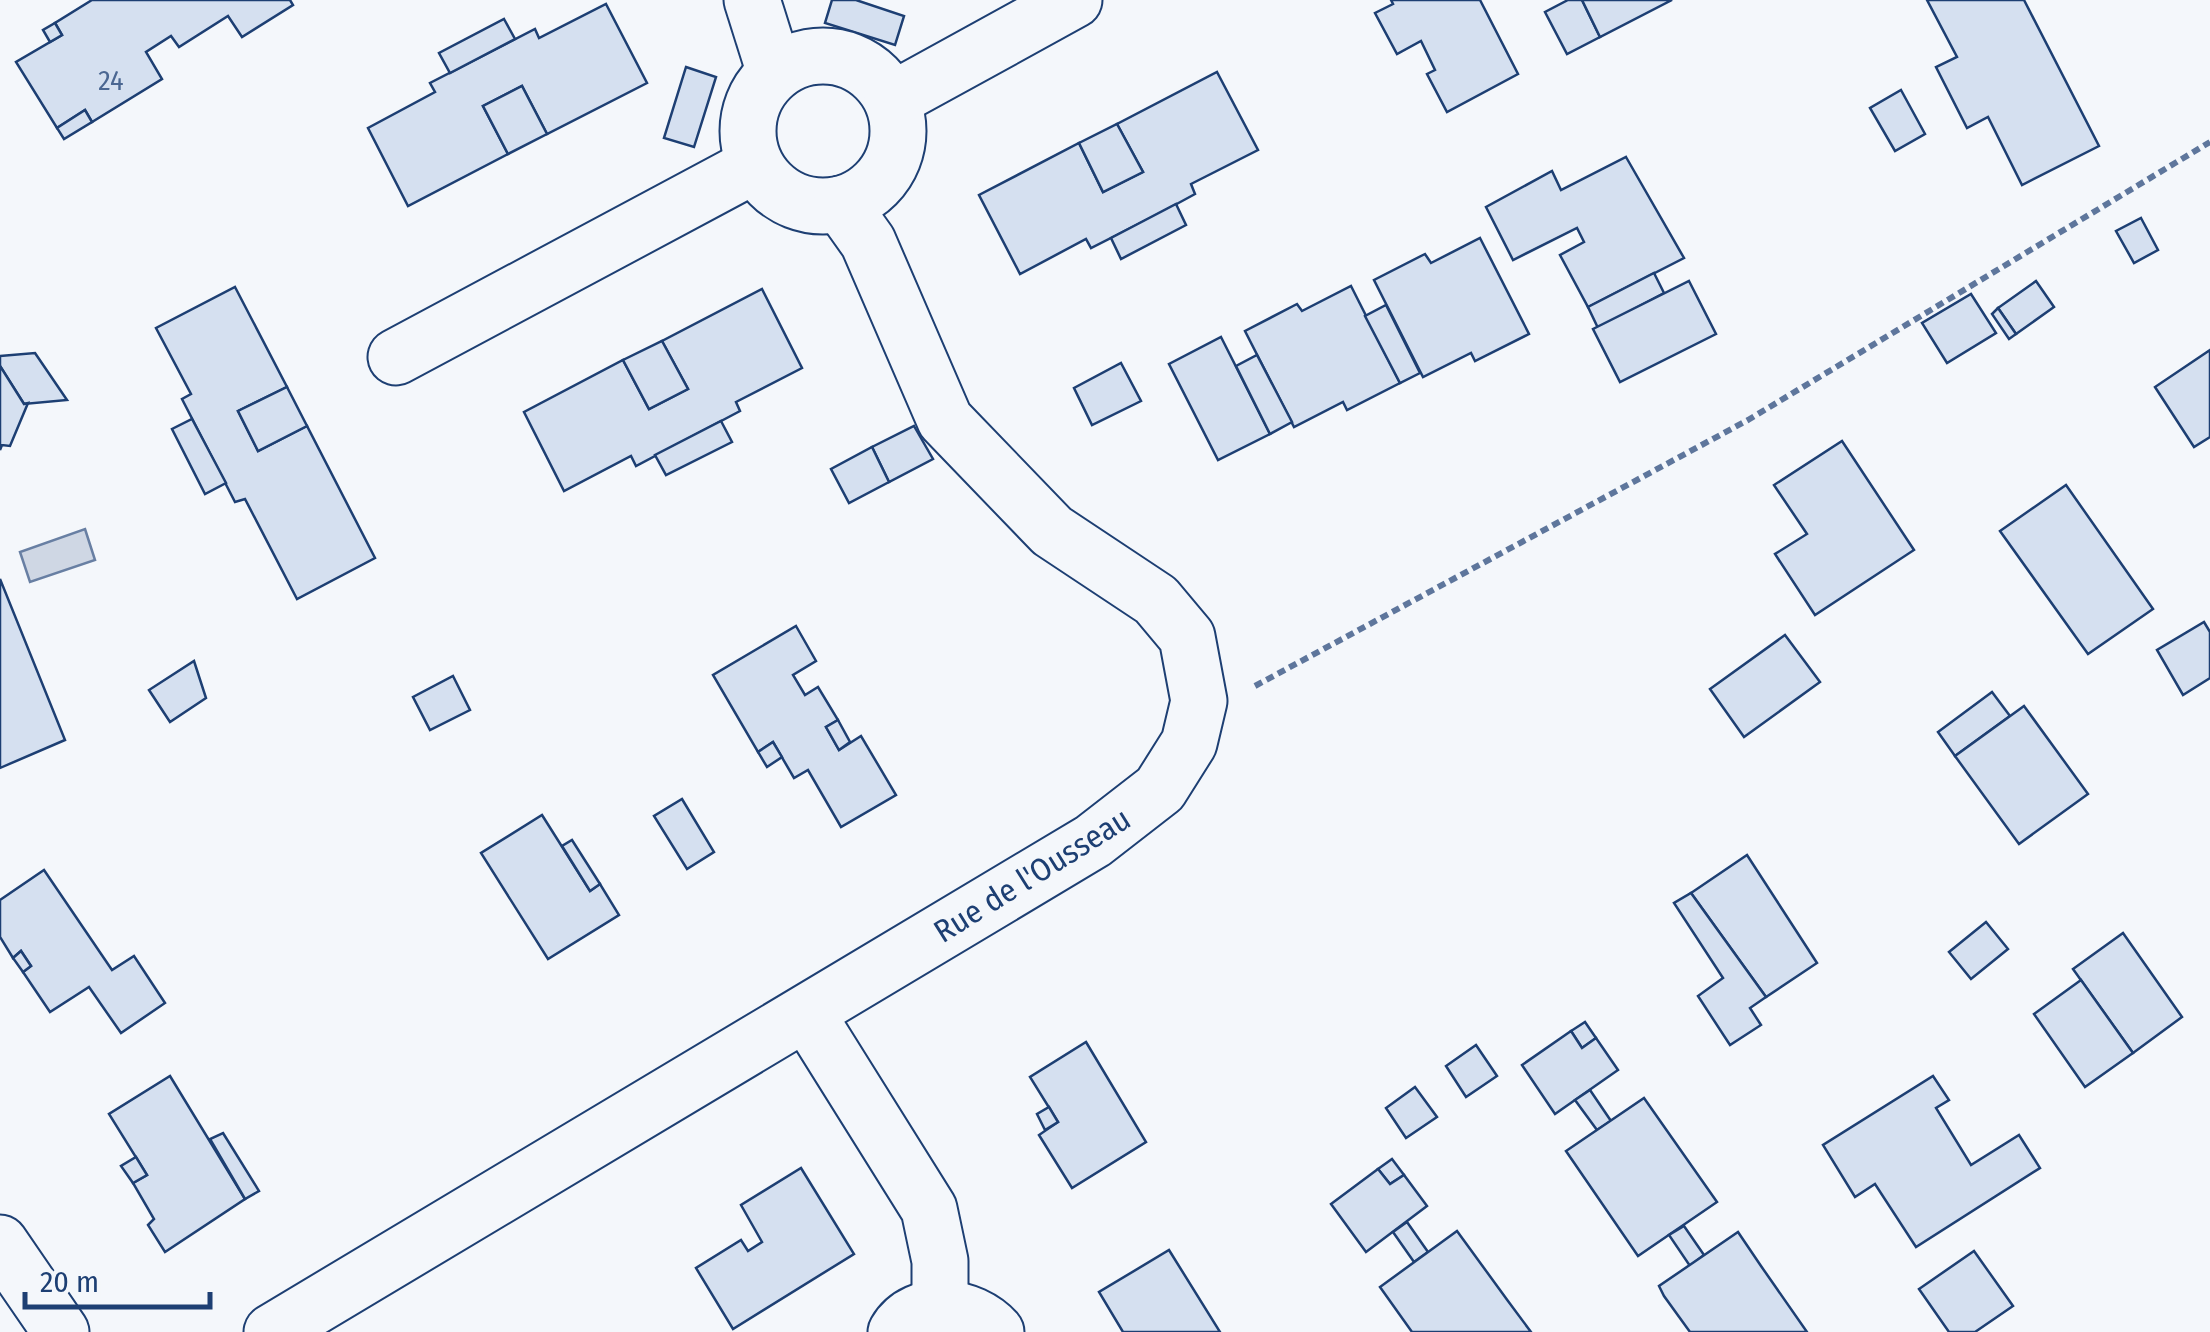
<svg xmlns="http://www.w3.org/2000/svg" width="2210" height="1332" font-family="'Fira Sans Condensed',sans-serif">
<rect width="100%" height="100%" fill="#f4f7fb"/>
<path fill="#cfd7e4" stroke="#687fa3" stroke-width="2.5" d="M 85,529 L 95,560 L 30,582 L 20,552 Z"/>
<g fill="#d5e0f0" stroke="#1d3f73" stroke-width="2.5">
<path d="M 92,0 L 290,0 L 293,5 L 242,37 L 228,16 L 179,47 L 171,36 L 146,52 L 162,79 L 92,122 L 85,110 L 57,128 L 16,62 L 62,35 L 55,23 Z"/>
<path d="M 832,0 L 856,0 L 904,16 L 895,45 L 825,23 Z"/>
<path d="M 1391,0 L 1480,0 L 1518,74 L 1447,112 L 1427,74 L 1435,70 L 1421,41 L 1397,54 L 1375,13 L 1393,4 Z"/>
<path d="M 1568,0 L 1582,0 L 1600,37 L 1567,54 L 1545,12 Z"/>
<path d="M 1582,0 L 1672,0 L 1600,37 Z"/>
<path d="M 1927,0 L 2024,0 L 2099,146 L 2022,185 L 1988,117 L 1967,128 L 1936,67 L 1957,57 Z"/>
<path d="M 606,4 L 647,83 L 547,134 L 522,86 L 483,106 L 508,154 L 408,206 L 368,128 L 435,92 L 430,83 L 535,29 L 539,38 Z"/>
<path d="M 504,19 L 515,39 L 450,73 L 439,53 Z"/>
<path d="M 55,23 L 62,35 L 50,42 L 43,30 Z"/>
<path d="M 686,67 L 716,77 L 694,147 L 664,138 Z"/>
<path d="M 1217,72 L 1258,150 L 1191,184 L 1195,194 L 1162,212 L 1091,248 L 1086,239 L 1020,274 L 979,195 L 1079,143 L 1103,192 L 1143,172 L 1117,124 Z"/>
<path d="M 522,86 L 547,134 L 508,154 L 483,106 Z"/>
<path d="M 1901,90 L 1925,134 L 1895,151 L 1870,108 Z"/>
<path d="M 85,110 L 92,122 L 64,139 L 57,128 Z"/>
<path d="M 1117,124 L 1143,172 L 1103,192 L 1079,143 Z"/>
<path d="M 1626,157 L 1684,258 L 1588,307 L 1560,255 L 1584,242 L 1577,228 L 1513,260 L 1486,207 L 1552,171 L 1561,190 Z"/>
<path d="M 1176,204 L 1186,225 L 1121,259 L 1111,238 Z"/>
<path d="M 2141,218 L 2158,250 L 2134,263 L 2116,231 Z"/>
<path d="M 1480,238 L 1529,334 L 1475,361 L 1471,353 L 1423,377 L 1374,280 L 1425,254 L 1431,263 Z"/>
<path d="M 1654,273 L 1664,293 L 1598,328 L 1588,307 Z"/>
<path d="M 1689,281 L 1716,334 L 1620,382 L 1593,329 Z"/>
<path d="M 2036,281 L 2054,307 L 2016,334 L 1998,308 Z"/>
<path d="M 1351,286 L 1400,383 L 1347,410 L 1343,402 L 1294,427 L 1245,331 L 1297,304 L 1302,311 Z"/>
<path d="M 235,287 L 287,387 L 238,411 L 258,451 L 307,426 L 375,558 L 297,599 L 245,499 L 235,502 L 182,399 L 191,394 L 156,328 Z"/>
<path d="M 762,289 L 802,368 L 736,402 L 740,411 L 636,466 L 631,456 L 564,491 L 524,412 L 623,360 L 649,409 L 688,389 L 662,341 Z"/>
<path d="M 1971,294 L 1996,333 L 1947,363 L 1922,323 Z"/>
<path d="M 1386,305 L 1420,373 L 1400,383 L 1365,316 Z"/>
<path d="M 1998,308 L 2016,334 L 2009,339 L 1992,314 Z"/>
<path d="M 1221,337 L 1270,434 L 1218,460 L 1169,364 Z"/>
<path d="M 662,341 L 688,389 L 649,409 L 623,360 Z"/>
<path d="M 2210,350 L 2210,437 L 2194,447 L 2155,387 Z"/>
<path d="M 35,353 L 67,400 L 24,404 L 0,366 L 0,356 Z"/>
<path d="M 1257,355 L 1292,422 L 1270,434 L 1236,366 Z"/>
<path d="M 1121,363 L 1141,401 L 1092,425 L 1074,388 Z"/>
<path d="M 0,366 L 24,404 L 28,403 L 10,446 L 2,445 L 0,450 Z"/>
<path d="M 287,387 L 307,426 L 258,451 L 238,411 Z"/>
<path d="M 192,419 L 226,483 L 205,494 L 172,429 Z"/>
<path d="M 721,421 L 732,442 L 666,475 L 655,455 Z"/>
<path d="M 914,426 L 933,459 L 889,482 L 872,447 Z"/>
<path d="M 1842,441 L 1914,550 L 1815,615 L 1775,554 L 1807,534 L 1774,485 Z"/>
<path d="M 872,447 L 889,482 L 849,503 L 831,469 Z"/>
<path d="M 2066,485 L 2153,609 L 2088,654 L 2000,531 Z"/>
<path d="M 0,579 L 65,740 L 0,768 Z"/>
<path d="M 2204,622 L 2210,632 L 2210,678 L 2183,695 L 2157,650 Z"/>
<path d="M 796,626 L 816,661 L 793,675 L 805,695 L 818,687 L 838,720 L 826,727 L 839,750 L 861,736 L 896,795 L 841,827 L 808,770 L 794,778 L 773,742 L 758,752 L 713,675 Z"/>
<path d="M 1785,635 L 1820,682 L 1744,737 L 1710,689 Z"/>
<path d="M 194,661 L 206,698 L 170,722 L 149,690 Z"/>
<path d="M 453,676 L 470,710 L 430,730 L 413,697 Z"/>
<path d="M 1992,692 L 2010,716 L 1955,756 L 1938,732 Z"/>
<path d="M 2024,706 L 2088,794 L 2019,844 L 1955,756 Z"/>
<path d="M 838,720 L 850,742 L 839,750 L 826,727 Z"/>
<path d="M 773,742 L 782,757 L 767,767 L 758,752 Z"/>
<path d="M 682,799 L 714,852 L 687,869 L 654,816 Z"/>
<path d="M 542,815 L 590,891 L 600,884 L 619,915 L 548,959 L 481,853 Z"/>
<path d="M 572,840 L 600,884 L 590,891 L 562,846 Z"/>
<path d="M 1747,855 L 1817,963 L 1766,997 L 1691,893 Z"/>
<path d="M 44,870 L 112,970 L 134,956 L 165,1003 L 121,1033 L 89,987 L 50,1012 L 23,972 L 31,966 L 21,951 L 13,958 L 0,937 L 0,900 Z"/>
<path d="M 1691,893 L 1766,997 L 1750,1008 L 1761,1025 L 1730,1045 L 1698,996 L 1723,978 L 1674,903 Z"/>
<path d="M 1986,922 L 2008,949 L 1971,979 L 1949,952 Z"/>
<path d="M 2123,933 L 2182,1017 L 2133,1053 L 2073,969 Z"/>
<path d="M 21,951 L 31,966 L 23,972 L 13,958 Z"/>
<path d="M 2081,980 L 2133,1053 L 2085,1087 L 2034,1014 Z"/>
<path d="M 1585,1022 L 1596,1038 L 1582,1048 L 1571,1031 Z"/>
<path d="M 1571,1031 L 1582,1048 L 1596,1038 L 1618,1070 L 1555,1114 L 1522,1065 Z"/>
<path d="M 1086,1042 L 1146,1142 L 1072,1188 L 1039,1135 L 1058,1122 L 1030,1077 Z"/>
<path d="M 1476,1045 L 1497,1076 L 1466,1097 L 1446,1066 Z"/>
<path d="M 170,1076 L 245,1199 L 165,1252 L 148,1225 L 154,1219 L 133,1183 L 147,1175 L 109,1114 Z"/>
<path d="M 1933,1076 L 1949,1100 L 1936,1108 L 1971,1165 L 2019,1135 L 2040,1168 L 1916,1247 L 1875,1184 L 1855,1197 L 1823,1145 Z"/>
<path d="M 1415,1087 L 1437,1117 L 1406,1138 L 1386,1108 Z"/>
<path d="M 1590,1090 L 1611,1121 L 1597,1130 L 1575,1100 Z"/>
<path d="M 1644,1098 L 1717,1202 L 1638,1256 L 1566,1151 Z"/>
<path d="M 1049,1107 L 1058,1122 L 1045,1130 L 1037,1114 Z"/>
<path d="M 223,1133 L 259,1191 L 245,1199 L 210,1139 Z"/>
<path d="M 136,1157 L 147,1175 L 133,1183 L 121,1166 Z"/>
<path d="M 1392,1159 L 1404,1175 L 1390,1184 L 1378,1169 Z"/>
<path d="M 801,1168 L 854,1254 L 733,1329 L 696,1268 L 741,1240 L 748,1251 L 762,1242 L 741,1205 Z"/>
<path d="M 1378,1169 L 1390,1184 L 1404,1175 L 1427,1206 L 1366,1252 L 1331,1204 Z"/>
<path d="M 1407,1222 L 1428,1252 L 1414,1262 L 1393,1232 Z"/>
<path d="M 1684,1226 L 1704,1255 L 1690,1266 L 1669,1235 Z"/>
<path d="M 1457,1231 L 1508,1301 L 1531,1332 L 1412,1332 L 1380,1287 Z"/>
<path d="M 1738,1232 L 1761,1266 L 1807,1332 L 1690,1332 L 1664,1296 L 1659,1286 Z"/>
<path d="M 1169,1250 L 1220,1332 L 1123,1332 L 1099,1292 Z"/>
<path d="M 1974,1251 L 2013,1306 L 1975,1332 L 1949,1332 L 1919,1289 Z"/>
</g>
<g fill="none" stroke-linecap="round" stroke-linejoin="round">
<defs>
<g id="minor">
<path d="M 752,0 L 775,73"/>
<circle cx="823" cy="131" r="75"/>
<path d="M 892,100 L 1074,0"/>
<path d="M 396,357 L 755,165"/>
<path d="M 807,1014 L 929,1209 L 940,1261 L 940,1307"/>
<path d="M 0,1243 L 61,1332"/>
<path d="M 272,1332 L 1093,841 L 1160,789 L 1189,743 L 1199,701 L 1187,637 L 1156,600 L 1052,531 L 945,420 L 868,242 L 841,204"/>
<path d="M 896,1332 C 917,1296 972,1305 996,1332"/>
</g>
</defs>
<use href="#minor" stroke="#1d3f73" stroke-width="59"/>
<path stroke="#5e769c" stroke-width="6" stroke-dasharray="8 5" stroke-linecap="butt" d="M 1255,686 L 1748,420 L 2210,142"/>
<use href="#minor" stroke="#f4f7fb" stroke-width="55"/>
</g>
<g text-anchor="middle" dominant-baseline="central" stroke-width="8" stroke-linejoin="round" paint-order="stroke">
<g font-size="28" fill="#4b6792">
<text x="111" y="80">24</text>
</g>
<g font-size="32" fill="#1d3f73" stroke="#f4f7fb">
<text transform="translate(1032 875) rotate(-32)">Rue de l'Ousseau</text>
</g>
</g>
<path d="M25 1292v15h185v-15" fill="none" stroke="#1d3f73" stroke-width="5"/>
<text x="40" y="1292" font-size="30" fill="#1d3f73" stroke="#f4f7fb" stroke-width="8" paint-order="stroke">20 m</text>
</svg>
